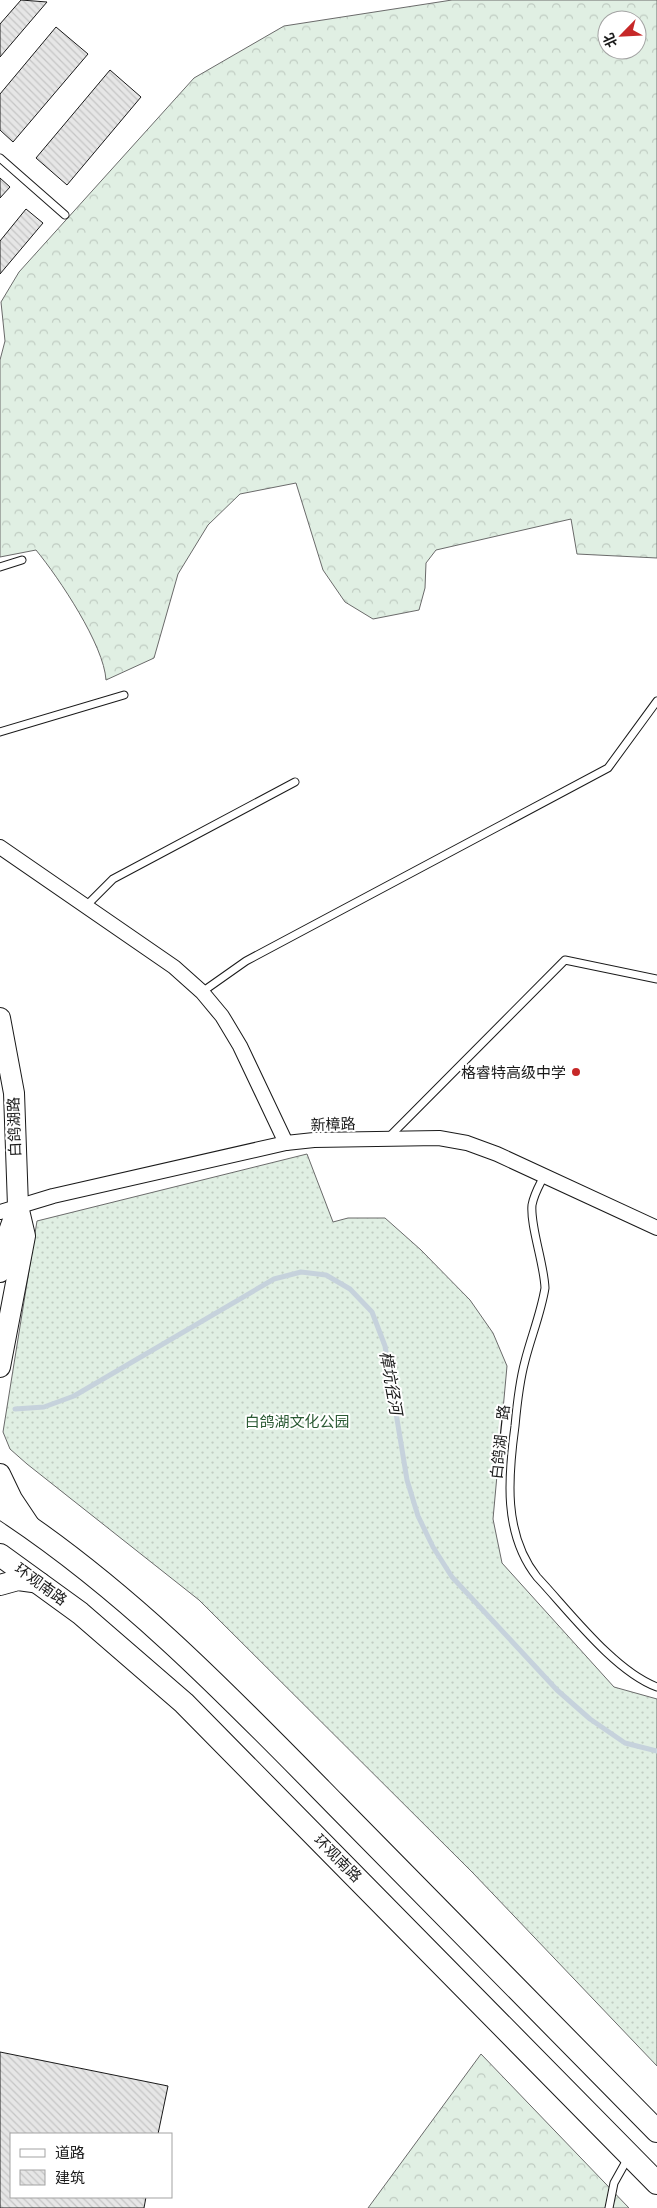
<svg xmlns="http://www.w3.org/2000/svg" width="657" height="2208" font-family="Arial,'Noto Sans SC',sans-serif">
<defs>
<pattern id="grass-dots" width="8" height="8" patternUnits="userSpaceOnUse" patternTransform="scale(1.25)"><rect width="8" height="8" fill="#e0efe3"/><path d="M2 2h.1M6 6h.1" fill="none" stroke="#c0ccc2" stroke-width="1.8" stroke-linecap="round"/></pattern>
<pattern id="forest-crowns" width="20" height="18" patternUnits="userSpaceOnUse" patternTransform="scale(1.25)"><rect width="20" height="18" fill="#e0efe3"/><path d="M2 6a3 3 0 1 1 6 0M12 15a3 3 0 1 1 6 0" fill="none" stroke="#c0ccc2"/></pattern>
<pattern id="building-back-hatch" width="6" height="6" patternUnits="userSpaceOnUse" patternTransform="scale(1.25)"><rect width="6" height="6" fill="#e6e6e6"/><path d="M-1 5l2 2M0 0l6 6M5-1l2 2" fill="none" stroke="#c5c5c5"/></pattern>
</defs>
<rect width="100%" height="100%" fill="#fff"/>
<path fill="url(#grass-dots)" stroke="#6a6a6a" d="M 307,1154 L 333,1222 L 348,1218 L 385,1218 L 421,1250 L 470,1300 L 493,1333 L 507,1366 L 493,1519 L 502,1563 L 614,1687 L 657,1699 L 657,2066 L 473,1873 L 199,1600 L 27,1464 L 10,1449 L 3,1432 L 37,1221 Z"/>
<g fill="url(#forest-crowns)" stroke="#6a6a6a" fill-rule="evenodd">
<path d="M 452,0 L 657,0 L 657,558 L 577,554 L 571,519 L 436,550 L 426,563 L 425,588 L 419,610 L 373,619 L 345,602 L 323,570 L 296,483 L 240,494 L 208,525 L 178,574 L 154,658 L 106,680 C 104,645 59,578 36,550 L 0,557 L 0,360 L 5,341 L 1,302 L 19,272 L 194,78 L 284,26 ZM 607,20 L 637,20 L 637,50 L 607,50 Z"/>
<path d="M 481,2054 L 629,2208 L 368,2208 Z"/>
</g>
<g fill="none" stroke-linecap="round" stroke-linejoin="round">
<path stroke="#c6d2dc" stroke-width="5" d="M 15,1409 L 44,1407 L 74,1396 L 274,1279 L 301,1272 L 326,1275 L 350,1289 L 372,1312 L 385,1346 L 407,1480 L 418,1516 L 433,1547 L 452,1577 L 557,1690 L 590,1719 L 625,1743 L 657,1751"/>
</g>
<g fill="url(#building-back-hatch)" stroke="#1a1a1a">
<path d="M 21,0 L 47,2 L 0,57 L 0,24 Z"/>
<path d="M 56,27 L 88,54 L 13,142 L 0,130 L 0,94 Z"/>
<path d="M 110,70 L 141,97 L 67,185 L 36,158 Z"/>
<path d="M 0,178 L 10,187 L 0,198 Z"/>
<path d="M 26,209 L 43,223 L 0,274 L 0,241 Z"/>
<path d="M 0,2052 L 168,2086 L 158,2134 L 11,2134 L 11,2197 L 146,2197 L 144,2208 L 0,2208 Z"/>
</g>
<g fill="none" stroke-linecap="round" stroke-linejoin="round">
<defs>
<g id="lane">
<path d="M 0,158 L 65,215"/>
<path d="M 0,567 L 22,560"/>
<path d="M 0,732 L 124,695"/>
<path d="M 86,906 L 113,879 L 295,782"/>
<path d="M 202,992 L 246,961 L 608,768 L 657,701"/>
<path d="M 388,1138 L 565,960 L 657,979"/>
<path d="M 544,1176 C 539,1186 534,1194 532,1205 C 530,1226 544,1263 545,1288 C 541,1313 531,1337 525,1361 C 519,1383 517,1404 515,1426 C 508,1477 503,1534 537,1577 C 569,1611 614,1671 657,1687"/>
<path d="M 609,2208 L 614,2183 L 628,2158"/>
</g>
<g id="street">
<path d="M 0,847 L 174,967 L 202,992 L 222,1016 L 240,1046 L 286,1143"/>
<path d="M 0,1212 L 53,1196 L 286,1143 L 314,1140 L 439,1138 L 467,1143 L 497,1154 L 657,1228"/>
</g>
<g id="secondary">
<path d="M 0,1018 L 14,1093 L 18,1206 L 25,1236 L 0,1367"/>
<path d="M 0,1272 L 7,1237 L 18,1206"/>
<path d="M 0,1474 L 12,1499 L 30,1526"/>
<path d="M 0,1585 L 18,1580 L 40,1583"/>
</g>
<g id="primary">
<path d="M 0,1507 C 126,1589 229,1696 334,1803 C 441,1912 549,2021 657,2131"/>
<path d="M 0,1555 L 80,1613 L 184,1703 L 657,2183"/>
</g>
</defs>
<use href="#lane" stroke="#1a1a1a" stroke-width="9"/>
<use href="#street" stroke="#1a1a1a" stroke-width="16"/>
<use href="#secondary" stroke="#1a1a1a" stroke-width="22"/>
<use href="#primary" stroke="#1a1a1a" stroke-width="24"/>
<use href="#lane" stroke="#fff" stroke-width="7"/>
<use href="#street" stroke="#fff" stroke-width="14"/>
<use href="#secondary" stroke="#fff" stroke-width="20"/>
<use href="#primary" stroke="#fff" stroke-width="22"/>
</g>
<circle fill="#c62828" stroke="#fff" stroke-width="2" cx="576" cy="1072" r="5"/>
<g text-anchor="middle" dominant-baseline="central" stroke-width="4" stroke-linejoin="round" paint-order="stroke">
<g font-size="15" fill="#1a1a1a" stroke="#fff" text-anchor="end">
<text x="566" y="1072">格睿特高级中学</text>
</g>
<g font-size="15" fill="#1a1a1a" stroke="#fff">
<text transform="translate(333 1124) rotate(-2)">新樟路</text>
<text transform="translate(14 1127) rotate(-92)">白鸽湖路</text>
<text transform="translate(500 1442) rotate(-84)">白鸽湖一路</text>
<text transform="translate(41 1584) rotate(36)">环观南路</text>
<text transform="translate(338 1858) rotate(45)">环观南路</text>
</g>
<g font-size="15" fill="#2b5a34" stroke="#fff">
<text x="297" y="1421">白鸽湖文化公园</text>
</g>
<g font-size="16" font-style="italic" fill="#1a1a1a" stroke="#fff">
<text transform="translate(391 1383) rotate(80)">樟坑径河</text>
</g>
</g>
<rect x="10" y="2133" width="162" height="65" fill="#ffffff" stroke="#a3a3a3"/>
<rect x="20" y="2149" width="25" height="8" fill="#ffffff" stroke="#a3a3a3"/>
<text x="55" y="2158" font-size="15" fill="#1a1a1a">道路</text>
<rect x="20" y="2170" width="25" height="15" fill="url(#building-back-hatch)" stroke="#a3a3a3"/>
<text x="55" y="2183" font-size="15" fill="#1a1a1a">建筑</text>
<g transform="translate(622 35) rotate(246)"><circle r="24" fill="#ffffff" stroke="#a3a3a3"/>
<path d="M0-4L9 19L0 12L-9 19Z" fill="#c62828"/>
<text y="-8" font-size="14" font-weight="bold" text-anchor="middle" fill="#1a1a1a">北</text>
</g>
</svg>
